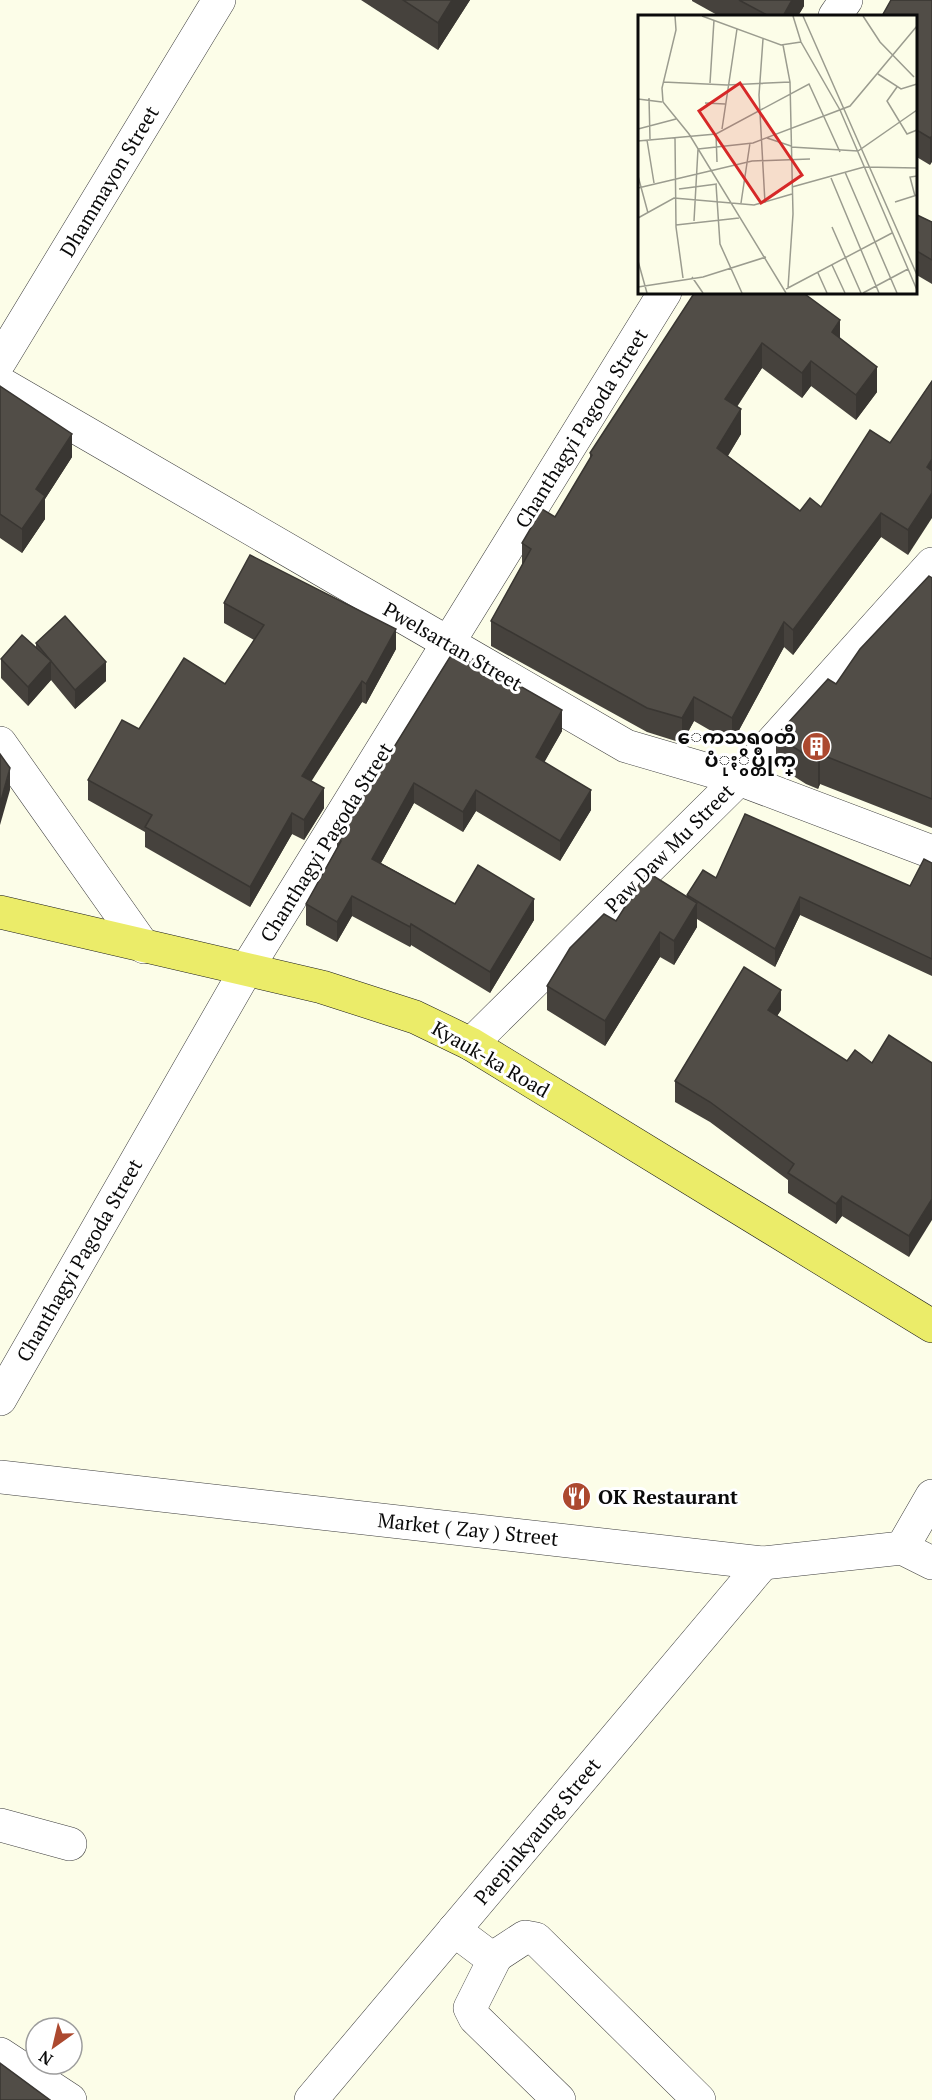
<svg xmlns="http://www.w3.org/2000/svg" width="932" height="2100" font-family="'PT Serif','Noto Sans Myanmar',serif">
<rect width="100%" height="100%" fill="#fcfde8"/>
<g fill="none" stroke-linecap="round" stroke-linejoin="round">
<defs>
<g id="minor">
<path d="M 835,16 L 846,0"/>
<path d="M 0,361 L 219,0"/>
<path d="M 0,383 L 626,746 L 739,779 L 932,852"/>
<path d="M 0,743 L 144,947"/>
<path d="M 471,1044 L 739,779 L 932,564"/>
<path d="M 0,1399 L 246,970 L 665,292"/>
<path d="M 0,1477 L 763,1563 L 902,1548 L 932,1563"/>
<path d="M 902,1548 L 932,1496"/>
<path d="M 0,1825 L 70,1844"/>
<path d="M 454,1930 L 486,1954 L 496,1956 L 525,1937 L 536,1939 L 699,2100"/>
<path d="M 496,1956 L 470,2008 L 475,2018 L 559,2100"/>
<path d="M 0,2054 L 70,2100"/>
<path d="M 311,2100 L 763,1563"/>
</g>
<path id="major" d="M 0,912 L 322,987 L 415,1017 L 471,1044 L 932,1326"/>
</defs>
<use href="#minor" stroke="#3d3d3d" stroke-width="34"/>
<use href="#major" stroke="#1b1b1b" stroke-width="34"/>
<use href="#minor" stroke="#fff" stroke-width="33"/>
<use href="#major" stroke="#ebec69" stroke-width="33"/>
</g>
<g fill="#46423d">
<path d="M 361,0 L 470,0 L 438,50 Z"/>
<path d="M 692,0 L 804,0 L 804,6 L 798,16 L 719,16 L 692,1 Z"/>
<path d="M 932,0 L 930,165 L 915,156 L 915,16 Z"/>
<path d="M 915,214 L 932,222 L 932,284 L 915,274 Z"/>
<path d="M 691,292 L 802,292 L 840,338 L 877,392 L 856,420 L 811,386 L 802,398 L 762,368 L 737,407 L 741,434 L 728,456 L 800,511 L 821,507 L 890,443 L 932,381 L 908,555 L 881,537 L 793,655 L 784,647 L 732,743 L 694,721 L 682,743 L 647,732 L 491,646 L 491,621 L 522,565 L 522,543 L 555,517 L 590,459 L 590,453 L 693,296 L 691,294 Z"/>
<path d="M 0,386 L 72,457 L 45,499 L 45,519 L 22,553 L 0,538 Z"/>
<path d="M 932,578 L 932,828 L 820,784 L 818,789 L 806,784 L 776,765 L 776,736 L 836,684 Z"/>
<path d="M 224,603 L 396,649 L 366,704 L 362,702 L 311,781 L 324,808 L 304,840 L 292,834 L 250,907 L 145,847 L 145,832 L 88,800 L 88,780 L 139,729 L 225,684 L 254,640 L 224,623 Z"/>
<path d="M 36,643 L 106,681 L 75,709 L 51,680 L 28,706 L 1,678 L 1,659 L 36,648 Z"/>
<path d="M 453,652 L 562,731 L 544,762 L 591,810 L 560,861 L 476,811 L 463,832 L 414,803 L 381,863 L 455,904 L 534,920 L 490,993 L 411,945 L 410,947 L 352,916 L 337,942 L 306,925 L 306,904 L 337,848 L 337,839 Z"/>
<path d="M 932,863 L 932,976 L 800,915 L 775,967 L 697,919 L 697,927 L 674,965 L 660,957 L 605,1046 L 547,1010 L 547,986 L 616,921 L 687,897 L 687,895 L 716,878 L 910,886 Z"/>
<path d="M 781,1010 L 777,1016 L 847,1061 L 872,1063 L 932,1063 L 909,1257 L 842,1216 L 836,1224 L 788,1193 L 788,1180 L 710,1122 L 675,1102 L 675,1081 Z"/>
</g>
<g fill="#393632">
<path d="M 452,0 L 470,0 L 438,50 L 438,23 Z"/>
<path d="M 792,0 L 804,0 L 804,6 L 798,16 L 783,16 Z"/>
<path d="M 932,136 L 932,162 L 930,165 L 930,138 Z"/>
<path d="M 840,320 L 840,345 L 832,332 Z"/>
<path d="M 762,343 L 762,368 L 725,424 L 725,399 Z"/>
<path d="M 811,361 L 811,386 L 802,398 L 802,373 Z"/>
<path d="M 877,367 L 877,392 L 856,420 L 856,395 Z"/>
<path d="M 741,409 L 741,434 L 717,473 L 717,448 Z"/>
<path d="M 72,434 L 72,457 L 45,499 L 45,519 L 22,553 L 22,529 L 36,489 Z"/>
<path d="M 932,459 L 932,484 L 927,467 Z"/>
<path d="M 932,493 L 932,518 L 908,555 L 908,530 Z"/>
<path d="M 881,513 L 881,537 L 793,655 L 793,630 Z"/>
<path d="M 784,622 L 784,647 L 732,743 L 732,718 Z"/>
<path d="M 396,629 L 396,649 L 366,704 L 366,684 Z"/>
<path d="M 51,661 L 51,680 L 28,706 L 28,687 Z"/>
<path d="M 106,662 L 106,681 L 75,709 L 75,690 Z"/>
<path d="M 362,681 L 362,702 L 302,796 L 302,776 Z"/>
<path d="M 694,697 L 694,721 L 682,743 L 682,718 Z"/>
<path d="M 562,710 L 562,731 L 536,777 L 536,757 Z"/>
<path d="M 820,754 L 820,784 L 818,789 L 818,760 Z"/>
<path d="M 10,768 L 10,790 L 0,825 L 0,804 Z"/>
<path d="M 414,783 L 414,803 L 372,879 L 372,859 Z"/>
<path d="M 324,788 L 324,808 L 304,840 L 304,820 Z"/>
<path d="M 476,790 L 476,811 L 463,832 L 463,812 Z"/>
<path d="M 591,790 L 591,810 L 560,861 L 560,841 Z"/>
<path d="M 292,813 L 292,834 L 250,907 L 250,887 Z"/>
<path d="M 352,896 L 352,916 L 337,942 L 337,922 Z"/>
<path d="M 800,897 L 800,915 L 775,967 L 775,949 Z"/>
<path d="M 534,899 L 534,920 L 490,993 L 490,972 Z"/>
<path d="M 697,903 L 697,927 L 674,965 L 674,941 Z"/>
<path d="M 411,924 L 411,945 L 410,947 L 410,927 Z"/>
<path d="M 660,932 L 660,957 L 605,1046 L 605,1021 Z"/>
<path d="M 781,990 L 781,1010 L 768,1030 L 768,1010 Z"/>
<path d="M 842,1196 L 842,1216 L 836,1224 L 836,1204 Z"/>
<path d="M 932,1199 L 932,1220 L 909,1257 L 909,1236 Z"/>
</g>
<g fill="#514d47" stroke="#393632" stroke-width="1.5">
<path d="M 403,0 L 452,0 L 438,23 Z"/>
<path d="M 739,0 L 792,0 L 783,16 L 769,16 Z"/>
<path d="M 891,0 L 932,0 L 932,136 L 930,138 L 915,129 L 915,16 L 882,16 Z"/>
<path d="M 915,214 L 932,222 L 932,260 L 915,250 Z"/>
<path d="M 695,292 L 802,292 L 840,320 L 832,332 L 877,367 L 856,395 L 811,361 L 802,373 L 762,343 L 725,399 L 741,409 L 717,448 L 800,511 L 810,498 L 821,507 L 870,430 L 890,443 L 932,381 L 932,459 L 927,467 L 932,471 L 932,493 L 908,530 L 881,513 L 793,630 L 784,622 L 732,718 L 694,697 L 682,718 L 647,708 L 491,621 L 531,549 L 522,543 L 542,509 L 555,517 L 592,455 L 590,453 Z"/>
<path d="M 0,386 L 72,434 L 36,489 L 45,496 L 22,529 L 0,514 Z"/>
<path d="M 250,555 L 396,629 L 366,684 L 362,681 L 302,776 L 324,788 L 304,820 L 292,813 L 250,887 L 145,827 L 152,815 L 88,780 L 122,720 L 139,729 L 184,658 L 225,684 L 264,625 L 224,603 Z"/>
<path d="M 929,576 L 932,578 L 932,799 L 820,754 L 818,760 L 806,755 L 776,736 L 828,679 L 836,684 L 860,649 Z"/>
<path d="M 65,616 L 106,662 L 75,690 L 36,643 Z"/>
<path d="M 22,635 L 51,661 L 28,687 L 1,659 Z"/>
<path d="M 453,652 L 471,663 L 473,659 L 562,710 L 536,757 L 591,790 L 560,841 L 476,790 L 463,812 L 414,783 L 372,859 L 455,904 L 478,865 L 534,899 L 490,972 L 411,924 L 410,927 L 352,896 L 337,922 L 306,904 L 341,841 L 337,839 Z"/>
<path d="M 0,754 L 10,768 L 0,804 Z"/>
<path d="M 745,814 L 910,886 L 924,859 L 932,863 L 932,959 L 800,897 L 775,949 L 687,895 L 703,870 L 716,878 Z"/>
<path d="M 647,872 L 697,903 L 674,941 L 660,932 L 605,1021 L 547,986 L 570,948 L 604,914 L 616,921 Z"/>
<path d="M 744,967 L 781,990 L 768,1010 L 847,1061 L 855,1050 L 872,1063 L 889,1035 L 932,1063 L 932,1199 L 909,1236 L 842,1196 L 836,1204 L 788,1173 L 794,1164 L 710,1102 L 675,1081 Z"/>
<path d="M 0,2063 L 50,2100 L 0,2100 Z"/>
</g>
<defs>
<symbol id="building-disc" viewBox="-11 -11 22 22"><circle r="9.5" fill="#ac492f" stroke="#fff"/><path d="M-4-6H4V6H1V3H-1V6H-4ZM-2.5-4.3h1.7v1.8h-1.7ZM.8-4.3h1.7v1.8H.8ZM-2.5-1h1.7V.8h-1.7ZM.8-1h1.7V.8H.8Z" fill="#fff"/></symbol>
<symbol id="restaurant-disc" viewBox="-11 -11 22 22"><circle r="9.5" fill="#ac492f" stroke="#fff"/><path d="M-5-6h1v4h1v-4h1v4h1v-4h1v5L-1.5 .5V6h-2V.5L-5-1ZM5-6V6H3V1.5H1.5Q1.5-4 5-6Z" fill="#fff"/></symbol>
</defs>
<g fill-rule="evenodd">
<use href="#building-disc" x="800" y="730" width="33" height="33"/>
<use href="#restaurant-disc" x="560" y="1480" width="33" height="33"/>
</g>
<g text-anchor="middle" dominant-baseline="central" stroke-width="6" stroke-linejoin="round" paint-order="stroke">
<g font-size="20" fill="#0a0a0a" stroke="#fff">
<text transform="translate(109 181) rotate(-59)">Dhammayon Street</text>
<text transform="translate(581 428) rotate(-58)">Chanthagyi Pagoda Street</text>
<text transform="translate(453 646) rotate(30)">Pwelsartan Street</text>
<text transform="translate(326 842) rotate(-58)">Chanthagyi Pagoda Street</text>
<text transform="translate(669 848) rotate(-45)">Paw Daw Mu Street</text>
<text transform="translate(491 1059) rotate(30)">Kyauk-ka Road</text>
<text transform="translate(79 1260) rotate(-60)">Chanthagyi Pagoda Street</text>
<text transform="translate(468 1529) rotate(6)">Market ( Zay ) Street</text>
<text transform="translate(537 1831) rotate(-50)">Paepinkyaung Street</text>
</g>
<g font-size="20" font-weight="bold" fill="#0a0a0a" stroke="#fff" text-anchor="end">
<text x="796" y="736">ေကသရ၀တီ<tspan x="796" dy="23">ပံုႏွိပ္တိုက္</tspan></text>
<text x="598" y="1496" text-anchor="start">OK Restaurant</text>
</g>
</g>
<g transform="translate(638 15)">
<rect width="279" height="279" fill="#fcfde8"/>
<path fill="none" stroke="#9b9c8f" stroke-width="1.5" d="M 37,1 L 38,15 L 24,73 L 25,87 L 51,119 L 148,278M 64,1 L 143,30 L 163,27M 155,1 L 163,27 L 202,95 L 279,275M 165,1 L 279,260M 225,1 L 242,27 L 276,62M 125,24 L 121,80 L 127,188M 145,30 L 152,67 L 155,199 L 150,273M 240,59 L 263,74 L 279,69M 25,67 L 89,70 L 152,67M 72,68 L 76,5M 259,72 L 249,86 L 269,119 L 279,115M 11,83 L 12,124M 0,84 L 24,87M 67,88 L 87,89M 0,114 L 38,104M 84,114 L 99,14M 78,119 L 79,147M 37,123 L 38,212 L 45,263M 129,123 L 153,131M 9,125 L 16,168M 0,126 L 78,119 L 171,69 L 202,137M 153,132 L 220,136 L 279,95M 60,134 L 115,128 L 212,91 L 279,11M 207,157 L 259,278M 0,161 L 10,198M 193,163 L 241,278M 78,169 L 82,229 L 104,278M 154,172 L 226,152 L 279,153M 0,173 L 114,146 L 172,144M 41,174 L 79,169M 277,181 L 272,162 L 279,161M 257,187 L 279,180M 103,188 L 112,128M 0,203 L 36,183 L 116,190 L 154,179M 56,206 L 60,134M 38,210 L 101,203M 194,212 L 223,278M 0,246 L 9,278M 194,250 L 207,278M 180,258 L 189,278M 54,262 L 65,278M 0,272 L 65,262 L 128,242M 148,274 L 254,218M 225,278 L 270,254"/>
<path fill="#d62828" fill-opacity="0.15" stroke="#d62828" stroke-width="3" d="M 102,68 L 164,160 L 123,188 L 61,96 Z"/>
<rect width="279" height="279" fill="none" stroke="#0a0a0a" stroke-width="3"/>
</g>
<g transform="translate(54 2046) rotate(214)"><circle r="28" fill="#ffffff" stroke="#9d9d9d" stroke-width="1.5"/>
<path d="M0-4.5L10 22L0 15L-10 22Z" fill="#ac492f"/>
<text y="-9" font-size="16" font-weight="bold" text-anchor="middle" fill="#0a0a0a">N</text>
</g>
</svg>
